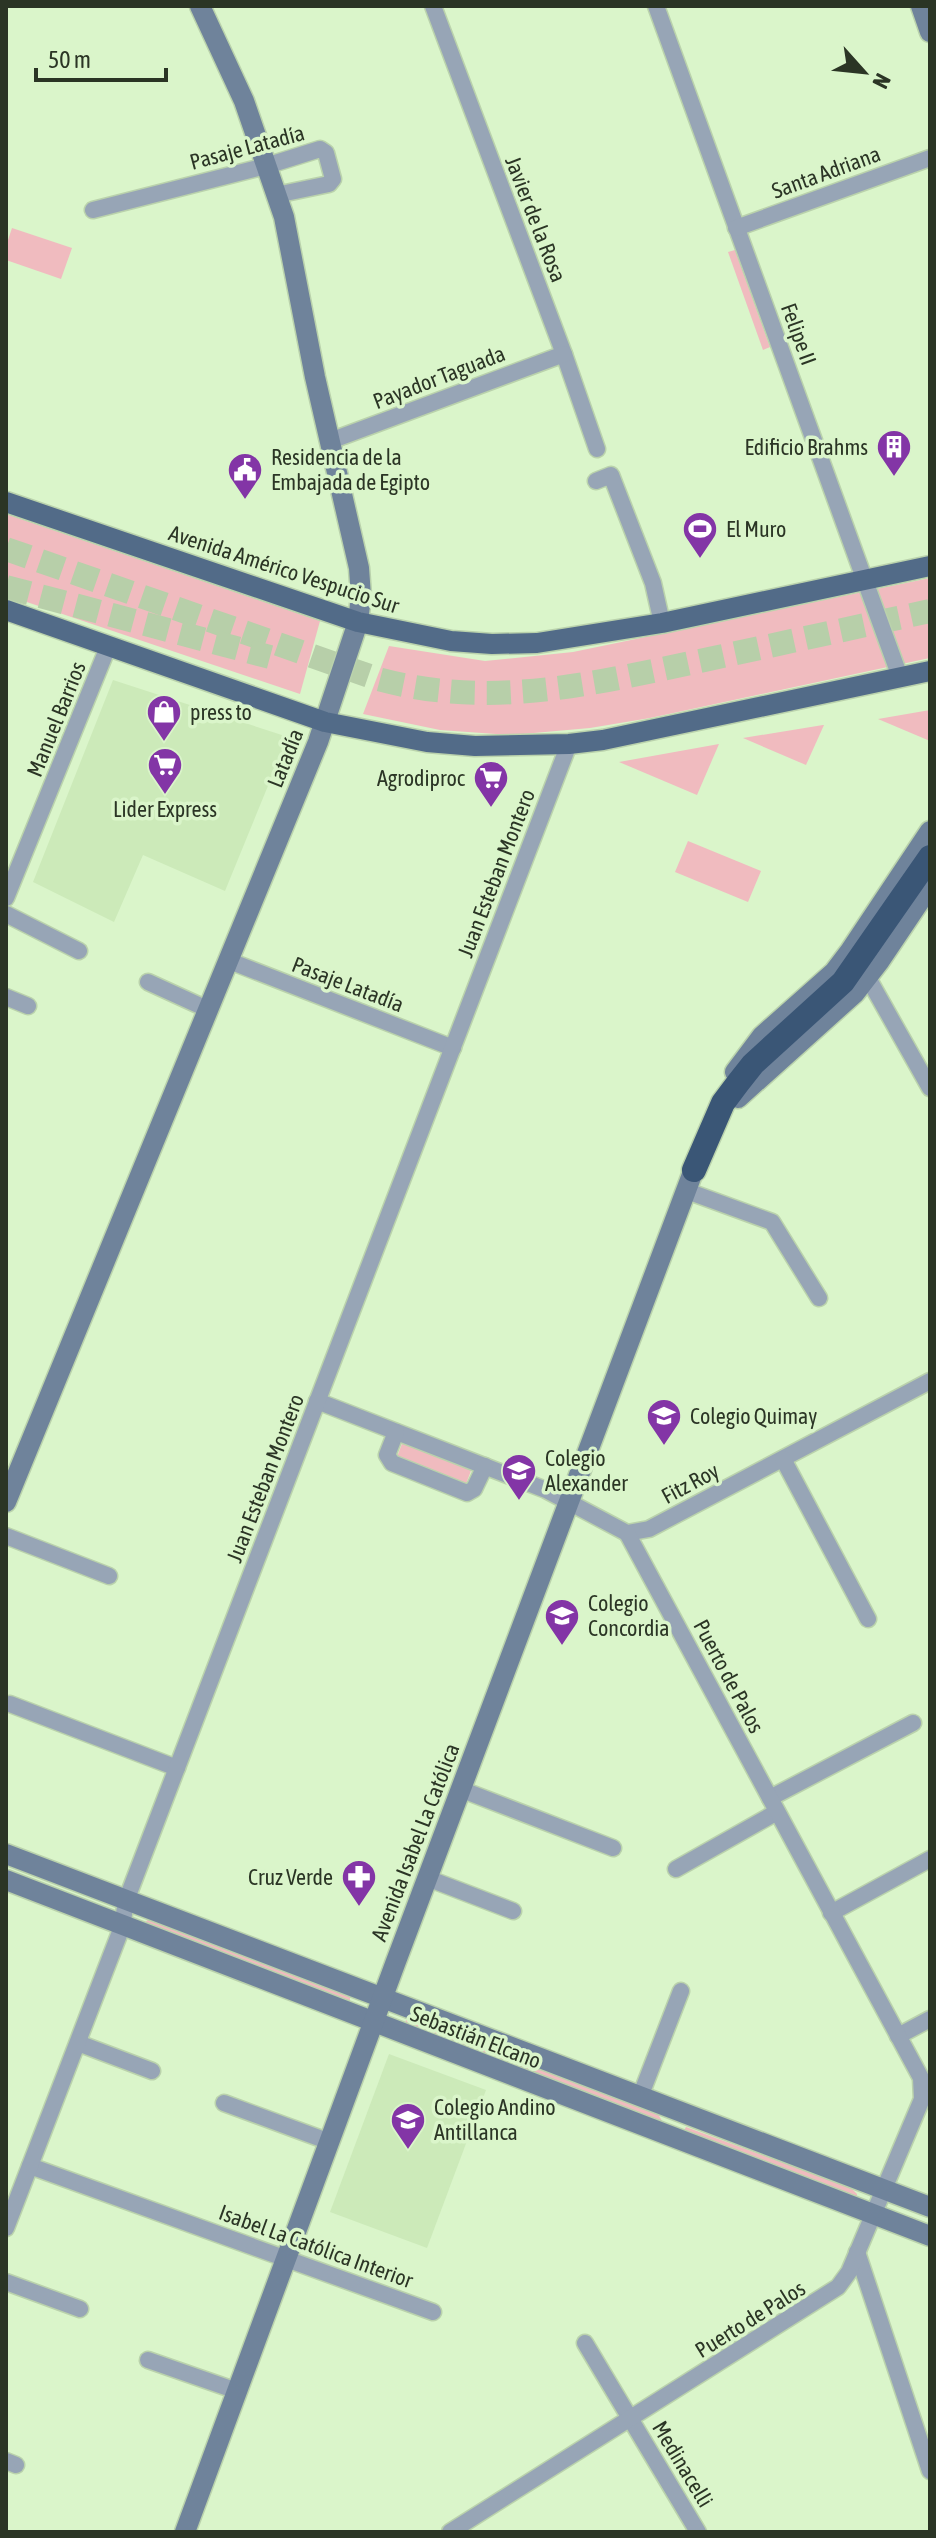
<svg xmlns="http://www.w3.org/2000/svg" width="936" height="2538" font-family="'Asap Condensed',sans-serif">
<rect width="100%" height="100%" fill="#daf5ca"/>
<g fill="#cceab9">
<path d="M 113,680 L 288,737 L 225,891 L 143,855 L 114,922 L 33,882 Z"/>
<path d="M 389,2054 L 486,2090 L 427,2248 L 330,2212 Z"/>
</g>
<g fill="#f0bbbf">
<path d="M 12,228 L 72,248 L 61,279 L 6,260 L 6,246 Z"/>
<path d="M 735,250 L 770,347 L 763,350 L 728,252 Z"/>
<path d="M 6,514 L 320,621 L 300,694 L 6,595 Z"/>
<path d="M 930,578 L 930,658 L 925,659 L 650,718 L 590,728 L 511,735 L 440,730 L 363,714 L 389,646 L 485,661 L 573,652 Z"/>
<path d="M 930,710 L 930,741 L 878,719 Z"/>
<path d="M 824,725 L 806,765 L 743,738 L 823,725 Z"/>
<path d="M 719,744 L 697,795 L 619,762 Z"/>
<path d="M 688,841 L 761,871 L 748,902 L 675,872 Z"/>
<path d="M 403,1441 L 472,1468 L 466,1484 L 397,1457 Z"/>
<path d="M 149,1919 L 348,1994 L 350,1996 L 350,2003 L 143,1924 Z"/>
<path d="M 406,2020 L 411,2020 L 426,2025 L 658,2114 L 662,2121 L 661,2124 L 405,2025 Z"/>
<path d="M 686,2127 L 851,2188 L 857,2194 L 857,2198 L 683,2132 Z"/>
</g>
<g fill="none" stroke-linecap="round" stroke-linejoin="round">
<g stroke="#b7cfa9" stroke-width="24" stroke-dasharray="24 12" stroke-linecap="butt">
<path d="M 6,549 L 378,679 C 493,710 595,683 709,659 C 783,643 856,627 930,611"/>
<path d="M 6,587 L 270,657"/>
</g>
<defs>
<g id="street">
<path d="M 433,6 L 564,354 L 597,449"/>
<path d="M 656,6 L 900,677"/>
<path d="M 93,210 L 266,166 L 320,149 L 326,153 L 333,179 L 329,184 L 276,195"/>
<path d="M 736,228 L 930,158"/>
<path d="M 330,441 L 564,354"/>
<path d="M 596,481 L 611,475 L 653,583 L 662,623"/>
<path d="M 6,898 L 108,647"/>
<path d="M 6,914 L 79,951"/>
<path d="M 227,960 L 453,1048"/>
<path d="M 868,978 L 930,1088"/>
<path d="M 148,982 L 207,1009"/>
<path d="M 6,997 L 28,1006"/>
<path d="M 687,1191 L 772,1222 L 819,1298"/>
<path d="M 317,1401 L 546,1490 L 627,1533 L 649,1529 L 930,1381"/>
<path d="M 396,1432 L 387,1455 L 392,1463 L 467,1493 L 474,1489 L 485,1466"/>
<path d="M 783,1459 L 868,1619"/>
<path d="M 6,1536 L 109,1576"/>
<path d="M 10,1704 L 177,1768"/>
<path d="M 460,1789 L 613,1848"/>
<path d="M 770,1798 L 913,1723"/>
<path d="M 676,1869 L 777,1812"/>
<path d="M 427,1878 L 513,1911"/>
<path d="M 831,1913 L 930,1859"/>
<path d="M 898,2036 L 930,2019"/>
<path d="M 78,2043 L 152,2071"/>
<path d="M 640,2097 L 681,1991"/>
<path d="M 224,2103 L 330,2142"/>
<path d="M 30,2166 L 433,2312"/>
<path d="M 6,2228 L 122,1927 L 126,1901 L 134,1880 L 569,744"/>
<path d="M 857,2252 L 930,2471"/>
<path d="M 6,2282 L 80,2309"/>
<path d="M 585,2343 L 698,2532"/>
<path d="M 148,2360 L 237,2391"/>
<path d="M 6,2461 L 16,2465"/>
<path d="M 450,2532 L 838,2287 L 849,2272 L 922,2099 L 921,2078 L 627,1533"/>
</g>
<g id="secondary">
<path d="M 921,6 L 930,32"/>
<path d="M 735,1072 L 762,1036 L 834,972 L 850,951 L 930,831"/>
<path d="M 738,1098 L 855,993 L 879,962 L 930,886"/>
<path d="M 6,1502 L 318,742 L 358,622 L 361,596 L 359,568 L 315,377 L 284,217 L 244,101 L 200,6"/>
<path d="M 6,1854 L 930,2207"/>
<path d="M 6,1880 L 930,2236"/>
<path d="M 185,2532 L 395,1964 L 699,1156"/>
</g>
<g id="primary">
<path d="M 6,502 L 358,622 L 451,641 L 492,644 L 537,643 L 662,623 L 930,566"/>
<path d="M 6,610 L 325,722 L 427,742 L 475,746 L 569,744 L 603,740 L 930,671"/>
</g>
<path id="highway" d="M 694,1170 L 723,1103 L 738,1083 L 753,1064 L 843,982 L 930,857"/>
</defs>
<use href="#street" stroke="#bad2ac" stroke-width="19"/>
<use href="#secondary" stroke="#bad2ac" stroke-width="23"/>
<use href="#primary" stroke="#bad2ac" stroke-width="23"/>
<use href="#highway" stroke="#bad2ac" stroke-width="27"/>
<use href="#street" stroke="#97a5b6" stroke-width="16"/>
<use href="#secondary" stroke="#6f839b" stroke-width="20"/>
<use href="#primary" stroke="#526b88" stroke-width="20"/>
<use href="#highway" stroke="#3a5676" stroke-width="24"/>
</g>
<defs>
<symbol id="building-pin" viewBox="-11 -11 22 30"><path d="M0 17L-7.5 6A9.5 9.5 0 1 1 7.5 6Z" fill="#8335a6" stroke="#daf5ca"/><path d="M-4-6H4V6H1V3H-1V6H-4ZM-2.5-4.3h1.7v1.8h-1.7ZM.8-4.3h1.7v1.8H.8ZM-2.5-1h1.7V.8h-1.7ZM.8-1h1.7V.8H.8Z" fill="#fff"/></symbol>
<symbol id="civic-pin" viewBox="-11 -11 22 30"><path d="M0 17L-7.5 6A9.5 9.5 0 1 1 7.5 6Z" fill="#8335a6" stroke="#daf5ca"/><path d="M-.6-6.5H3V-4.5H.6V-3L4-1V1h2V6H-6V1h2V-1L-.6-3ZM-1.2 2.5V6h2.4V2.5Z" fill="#fff"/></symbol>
<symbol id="stadium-pin" viewBox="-11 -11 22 30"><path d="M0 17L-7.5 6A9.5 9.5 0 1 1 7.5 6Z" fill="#8335a6" stroke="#daf5ca"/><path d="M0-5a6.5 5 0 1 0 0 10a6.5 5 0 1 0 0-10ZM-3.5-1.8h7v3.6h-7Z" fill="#fff"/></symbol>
<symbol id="shop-pin" viewBox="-11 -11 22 30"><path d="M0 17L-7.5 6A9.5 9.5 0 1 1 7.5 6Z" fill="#8335a6" stroke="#daf5ca"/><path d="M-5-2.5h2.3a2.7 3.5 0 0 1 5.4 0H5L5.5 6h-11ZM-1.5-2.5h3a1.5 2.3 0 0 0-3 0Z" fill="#fff"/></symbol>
<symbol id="supermarket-pin" viewBox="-11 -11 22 30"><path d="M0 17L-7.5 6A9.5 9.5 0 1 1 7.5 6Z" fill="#8335a6" stroke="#daf5ca"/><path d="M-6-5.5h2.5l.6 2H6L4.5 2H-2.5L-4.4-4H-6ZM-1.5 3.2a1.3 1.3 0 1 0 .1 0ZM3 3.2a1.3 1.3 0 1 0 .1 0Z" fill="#fff"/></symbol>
<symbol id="school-pin" viewBox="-11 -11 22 30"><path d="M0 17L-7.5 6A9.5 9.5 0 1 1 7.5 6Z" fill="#8335a6" stroke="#daf5ca"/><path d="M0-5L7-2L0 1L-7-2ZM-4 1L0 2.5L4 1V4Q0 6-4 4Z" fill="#fff"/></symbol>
<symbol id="pharmacy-pin" viewBox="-11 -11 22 30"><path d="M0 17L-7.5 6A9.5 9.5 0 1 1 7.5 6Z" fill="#8335a6" stroke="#daf5ca"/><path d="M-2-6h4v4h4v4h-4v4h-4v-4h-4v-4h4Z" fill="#fff"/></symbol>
</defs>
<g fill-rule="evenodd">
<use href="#building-pin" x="874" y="427" width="40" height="54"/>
<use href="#civic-pin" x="225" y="450" width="40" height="54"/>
<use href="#stadium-pin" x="680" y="509" width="40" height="54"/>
<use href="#shop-pin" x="144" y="692" width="40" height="54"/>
<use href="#supermarket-pin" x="145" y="745" width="40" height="54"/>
<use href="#supermarket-pin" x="471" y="758" width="40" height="54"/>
<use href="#school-pin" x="644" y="1396" width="40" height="54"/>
<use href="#school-pin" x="499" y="1451" width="40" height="54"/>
<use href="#school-pin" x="542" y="1596" width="40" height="54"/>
<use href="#pharmacy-pin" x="339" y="1857" width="40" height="54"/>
<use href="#school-pin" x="388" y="2100" width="40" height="54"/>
</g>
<g text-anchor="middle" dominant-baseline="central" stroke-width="7" stroke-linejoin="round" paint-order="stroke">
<g font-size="22" fill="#2b3525" stroke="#daf5ca">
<text transform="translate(247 147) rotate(-15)">Pasaje Latadía</text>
<text transform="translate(826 172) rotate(-20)">Santa Adriana</text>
<text transform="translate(536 219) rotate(69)">Javier de la Rosa</text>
<text transform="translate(799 334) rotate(70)">Felipe II</text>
<text transform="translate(439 377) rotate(-21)">Payador Taguada</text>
<text transform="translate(284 569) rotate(18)">Avenida Américo Vespucio Sur</text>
<text transform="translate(56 719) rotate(-68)">Manuel Barrios</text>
<text transform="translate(285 758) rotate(-68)">Latadía</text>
<text transform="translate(496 873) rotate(-69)">Juan Esteban Montero</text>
<text transform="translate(348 984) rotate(21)">Pasaje Latadía</text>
<text transform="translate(265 1478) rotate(-69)">Juan Esteban Montero</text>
<text transform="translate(690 1483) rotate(-28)">Fitz Roy</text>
<text transform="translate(729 1676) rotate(62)">Puerto de Palos</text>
<text transform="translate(415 1842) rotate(-69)">Avenida Isabel La Católica</text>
<text transform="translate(476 2037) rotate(21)">Sebastián Elcano</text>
<text transform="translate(316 2246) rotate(20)">Isabel La Católica Interior</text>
<text transform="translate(750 2319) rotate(-32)">Puerto de Palos</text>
<text transform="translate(683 2464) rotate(59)">Medinacelli</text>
</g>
<g font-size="22" fill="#2b3525" stroke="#daf5ca" text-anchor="start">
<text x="868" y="447" text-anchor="end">Edificio Brahms</text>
<text x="271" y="457">Residencia de la<tspan x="271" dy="25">Embajada de Egipto</tspan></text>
<text x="726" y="529">El Muro</text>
<text x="190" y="712">press to</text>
<text x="465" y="778" text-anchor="end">Agrodiproc</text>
<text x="165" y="809" text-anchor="middle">Lider Express</text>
<text x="690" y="1416">Colegio Quimay</text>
<text x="545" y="1458">Colegio<tspan x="545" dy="25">Alexander</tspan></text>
<text x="588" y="1603">Colegio<tspan x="588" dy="25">Concordia</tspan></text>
<text x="333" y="1877" text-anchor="end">Cruz Verde</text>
<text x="434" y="2107">Colegio Andino<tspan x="434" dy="25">Antillanca</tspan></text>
</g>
</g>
<rect width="936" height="2538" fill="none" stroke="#2b3525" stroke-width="16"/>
<g transform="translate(864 72) rotate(117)" stroke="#daf5ca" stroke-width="6" paint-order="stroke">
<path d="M0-6L14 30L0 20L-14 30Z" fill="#2b3525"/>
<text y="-12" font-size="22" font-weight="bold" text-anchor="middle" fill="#2b3525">N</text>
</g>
<path d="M36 68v12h130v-12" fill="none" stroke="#2b3525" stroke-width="4"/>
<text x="48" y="68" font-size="24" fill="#2b3525" stroke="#daf5ca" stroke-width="6" paint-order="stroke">50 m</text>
</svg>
